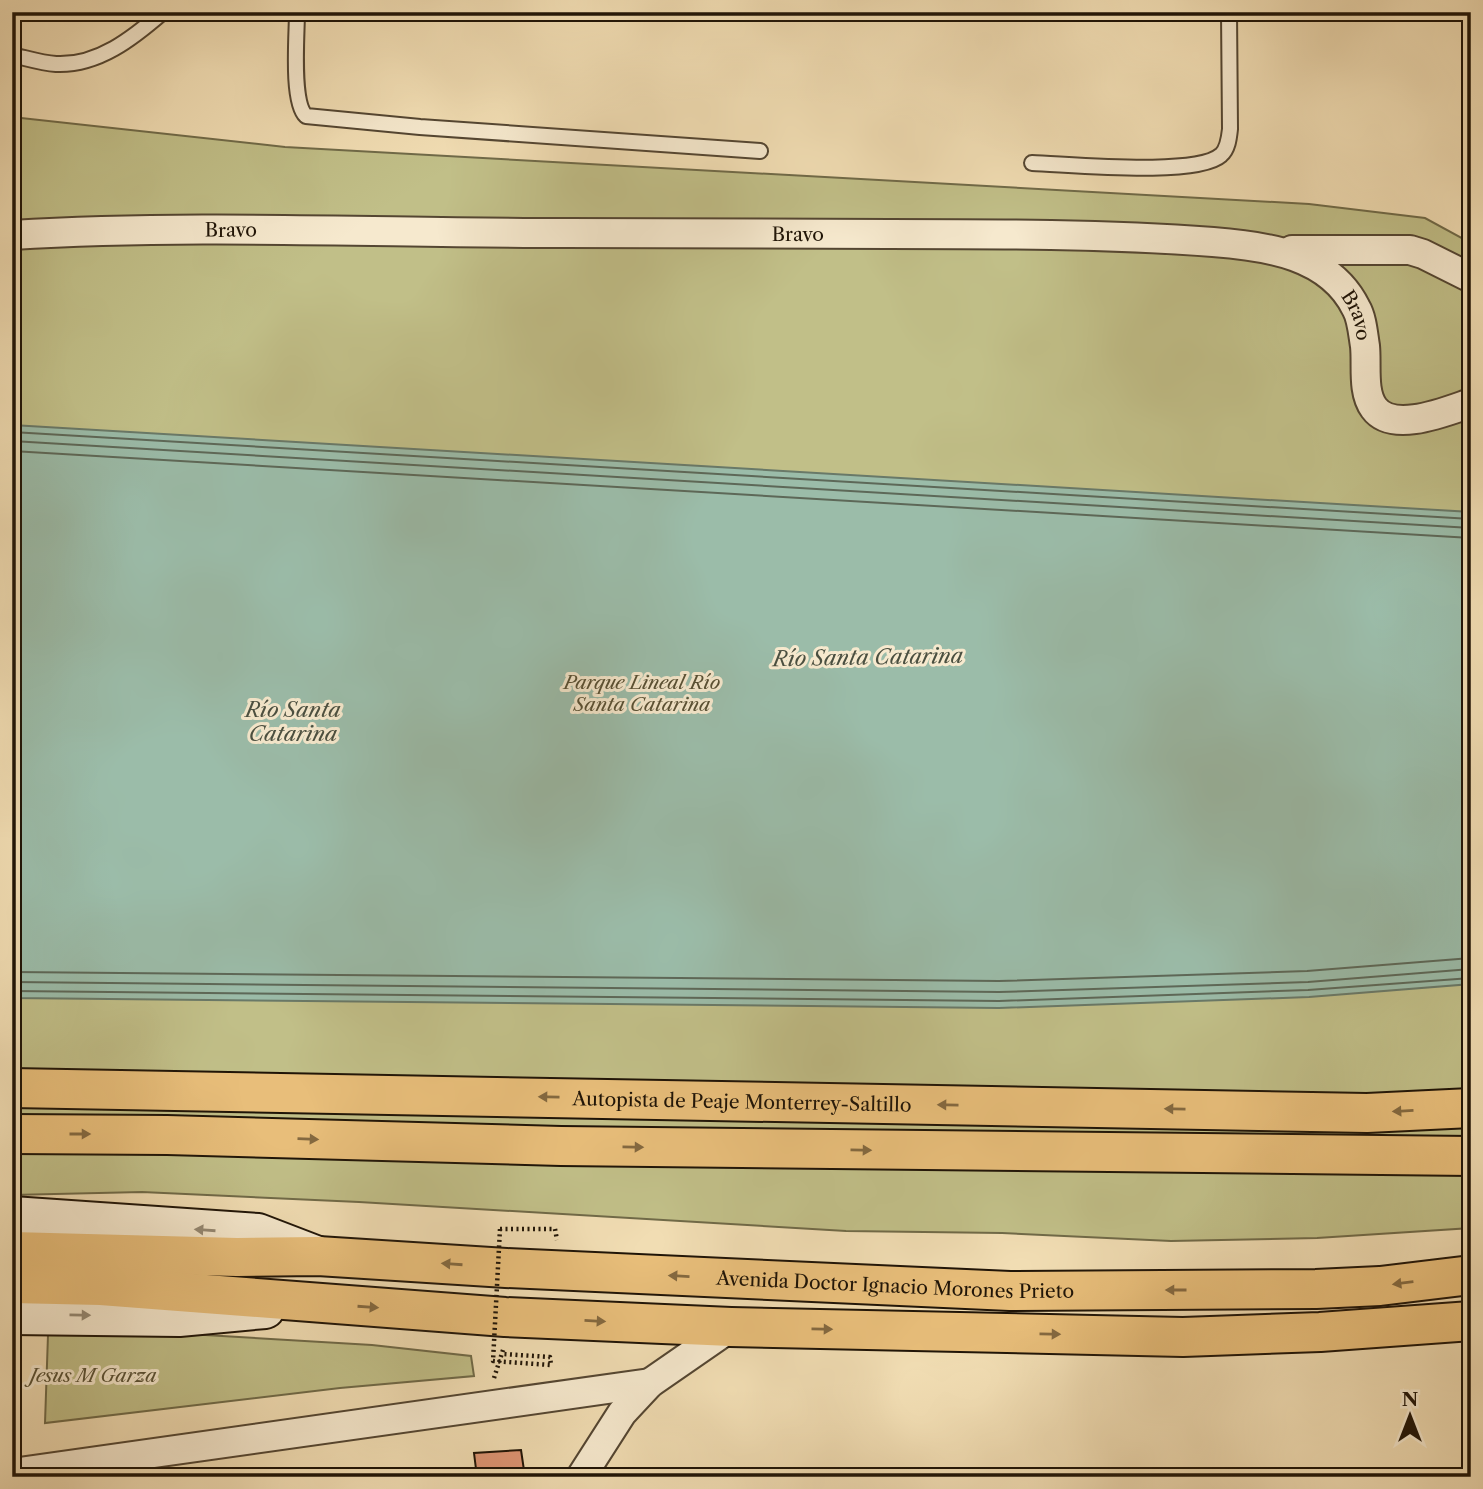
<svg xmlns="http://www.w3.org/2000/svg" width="1483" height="1489" font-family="'Libre Caslon Text',serif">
<rect width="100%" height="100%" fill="#f1ddb3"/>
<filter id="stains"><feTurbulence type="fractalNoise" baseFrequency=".00286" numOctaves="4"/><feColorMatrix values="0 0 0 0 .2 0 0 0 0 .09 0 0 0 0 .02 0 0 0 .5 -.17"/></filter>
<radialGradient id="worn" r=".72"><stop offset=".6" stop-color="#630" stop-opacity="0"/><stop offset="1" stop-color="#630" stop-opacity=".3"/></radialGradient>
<g fill="#c1bf88" stroke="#706a48" stroke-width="2">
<path d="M 12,117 L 285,147 L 1309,204 L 1425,218 L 1471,243 L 1471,1228 L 1317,1238 L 1171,1241 L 1002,1233 L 846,1231 L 359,1202 L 142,1192 L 12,1195 Z"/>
<path d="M 120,1330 L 372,1345 L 471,1356 L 474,1376 L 340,1388 L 45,1423 L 48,1335 Z"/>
</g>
<path fill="#9bbca9" stroke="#697968" stroke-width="2" d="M 12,425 L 1471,512 L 1471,984 L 1309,997 L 999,1008 L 12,998 Z"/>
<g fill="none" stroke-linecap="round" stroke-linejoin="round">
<g stroke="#5d6858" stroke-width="2">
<path d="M 12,432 L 1471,519"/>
<path d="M 12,441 L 1471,528"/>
<path d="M 12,451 L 1471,538"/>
<path d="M 12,972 L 999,981 L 1307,971 L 1471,958"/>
<path d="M 12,982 L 999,992 L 1308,982 L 1471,969"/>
<path d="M 12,991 L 999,1001 L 1308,990 L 1471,978"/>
</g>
</g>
<path fill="#df9675" stroke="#1f1407" stroke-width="2" d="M 521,1450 L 525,1477 L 477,1477 L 474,1453 Z"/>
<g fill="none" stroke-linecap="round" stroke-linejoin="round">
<defs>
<g id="service">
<path d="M 297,12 C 297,34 291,102 306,116 L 420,127 L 760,151"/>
<path d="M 12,55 C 26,58 41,63 56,64 C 98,66 133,38 163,12"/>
<path d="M 1032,163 C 1068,164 1197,177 1221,155 C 1228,149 1229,138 1230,129 L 1229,12"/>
</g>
<g id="minor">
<path id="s1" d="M 12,235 C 196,224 381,233 565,233 C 673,234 781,234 889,234 C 997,234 1105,234 1213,242 C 1267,246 1330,255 1356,308 C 1362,318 1363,334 1365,346 C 1367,365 1362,392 1374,408 C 1393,434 1447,411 1471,403"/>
<path d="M 1292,250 L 1410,250 L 1423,254 L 1471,278"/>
<path d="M 12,1473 L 650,1383"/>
<path d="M 581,1477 L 622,1413 L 650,1383 L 731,1327"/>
</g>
<g id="secondary">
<path d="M 12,1216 L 258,1233 L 318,1256"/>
<path d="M 12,1315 L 179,1317 L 265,1309"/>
</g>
<g id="primary">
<path id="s2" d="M 12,1251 L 237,1257 L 318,1256 L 506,1268 L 1010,1291 L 1316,1289 L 1380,1286 L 1471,1275"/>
<path d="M 12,1284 L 101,1286 L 505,1317 L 731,1327 L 1183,1337 L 1320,1332 L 1471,1321"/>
</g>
<g id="motorway">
<path id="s3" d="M 12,1088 L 1367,1113 L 1471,1108"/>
<path d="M 12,1134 L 167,1135 L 561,1146 L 1471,1156"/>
</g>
</defs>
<use href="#service" stroke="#544632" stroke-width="18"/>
<use href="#minor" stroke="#544632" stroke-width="32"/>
<use href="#secondary" stroke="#1f1407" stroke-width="42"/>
<use href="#primary" stroke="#1f1407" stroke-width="42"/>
<use href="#motorway" stroke="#1f1407" stroke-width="42"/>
<g stroke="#1f1407" stroke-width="4.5" stroke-dasharray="2 3.5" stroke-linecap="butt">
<path d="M 500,1229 L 555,1229 L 557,1240"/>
<path d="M 494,1378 L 503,1350"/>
</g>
<use href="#service" stroke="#f6e9ce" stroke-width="14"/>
<use href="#minor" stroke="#f6e9ce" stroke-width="28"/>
<use href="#secondary" stroke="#f6e9ce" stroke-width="38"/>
<use href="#primary" stroke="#e8be7a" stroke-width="38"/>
<use href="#motorway" stroke="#e8be7a" stroke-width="38"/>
<path stroke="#1f1407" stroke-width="4.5" stroke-dasharray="2 3.5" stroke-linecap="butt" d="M 500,1229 L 493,1361 L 551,1365 L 550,1357 L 503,1354"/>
</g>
<defs><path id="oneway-solid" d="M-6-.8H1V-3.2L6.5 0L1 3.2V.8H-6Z" transform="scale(1.75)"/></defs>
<g fill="#846940">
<use href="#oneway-solid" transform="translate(549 1097) rotate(-179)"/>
<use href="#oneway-solid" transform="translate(948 1105) rotate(-179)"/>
<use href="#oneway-solid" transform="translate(1175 1109) rotate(-179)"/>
<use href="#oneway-solid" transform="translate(1403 1111) rotate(177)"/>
<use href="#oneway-solid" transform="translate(80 1134)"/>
<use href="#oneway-solid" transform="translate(308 1139) rotate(2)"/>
<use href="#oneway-solid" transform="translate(633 1147) rotate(1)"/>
<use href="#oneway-solid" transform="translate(861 1150) rotate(1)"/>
<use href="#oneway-solid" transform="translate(452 1264) rotate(-176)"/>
<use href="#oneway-solid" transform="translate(679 1276) rotate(-177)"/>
<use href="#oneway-solid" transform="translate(1403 1283) rotate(173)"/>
<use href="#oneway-solid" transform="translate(1176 1290) rotate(180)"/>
<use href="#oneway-solid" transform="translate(368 1307) rotate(4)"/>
<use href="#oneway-solid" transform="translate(595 1321) rotate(3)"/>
<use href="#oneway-solid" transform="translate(822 1329) rotate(1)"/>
<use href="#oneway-solid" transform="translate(1050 1334) rotate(1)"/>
</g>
<g fill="#958974">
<use href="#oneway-solid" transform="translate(205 1230) rotate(-176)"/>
<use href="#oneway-solid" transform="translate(80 1315) rotate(1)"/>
</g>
<g text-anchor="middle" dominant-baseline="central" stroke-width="6" stroke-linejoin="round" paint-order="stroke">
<g font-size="19" fill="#1f1407" stroke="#f6e9ce">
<text stroke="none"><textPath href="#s1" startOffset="219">Bravo</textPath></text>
<text stroke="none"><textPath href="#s1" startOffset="786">Bravo</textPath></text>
<text stroke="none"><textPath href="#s1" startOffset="1374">Bravo</textPath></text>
<text stroke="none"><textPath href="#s3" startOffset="730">Autopista de Peaje Monterrey-Saltillo</textPath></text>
<text stroke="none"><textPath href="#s2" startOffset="884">Avenida Doctor Ignacio Morones Prieto</textPath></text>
</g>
<g font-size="19" font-style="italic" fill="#585034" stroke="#f6e9ce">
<text x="642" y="682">Parque Lineal Río<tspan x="642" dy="22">Santa Catarina</tspan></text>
<text x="93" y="1375">Jesus M Garza</text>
</g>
<g font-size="21" font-style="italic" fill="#4a4f40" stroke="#f6e9ce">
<text transform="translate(868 657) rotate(-1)">Río Santa Catarina</text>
<text x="293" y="709">Río Santa<tspan x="293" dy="24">Catarina</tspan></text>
</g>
</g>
<rect width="1483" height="1489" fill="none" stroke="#f1ddb3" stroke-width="42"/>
<rect x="14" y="14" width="1455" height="1461" fill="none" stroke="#1f1407" stroke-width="3.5"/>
<rect x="21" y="21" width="1441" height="1447" fill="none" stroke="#1f1407" stroke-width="2"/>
<g transform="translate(1410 1416)" stroke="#f6e9ce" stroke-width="5" paint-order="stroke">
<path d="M0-5L12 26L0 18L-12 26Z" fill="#1f1407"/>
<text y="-10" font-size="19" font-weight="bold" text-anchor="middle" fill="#1f1407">N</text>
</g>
<rect width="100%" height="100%" filter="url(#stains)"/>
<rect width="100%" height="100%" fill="url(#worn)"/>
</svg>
